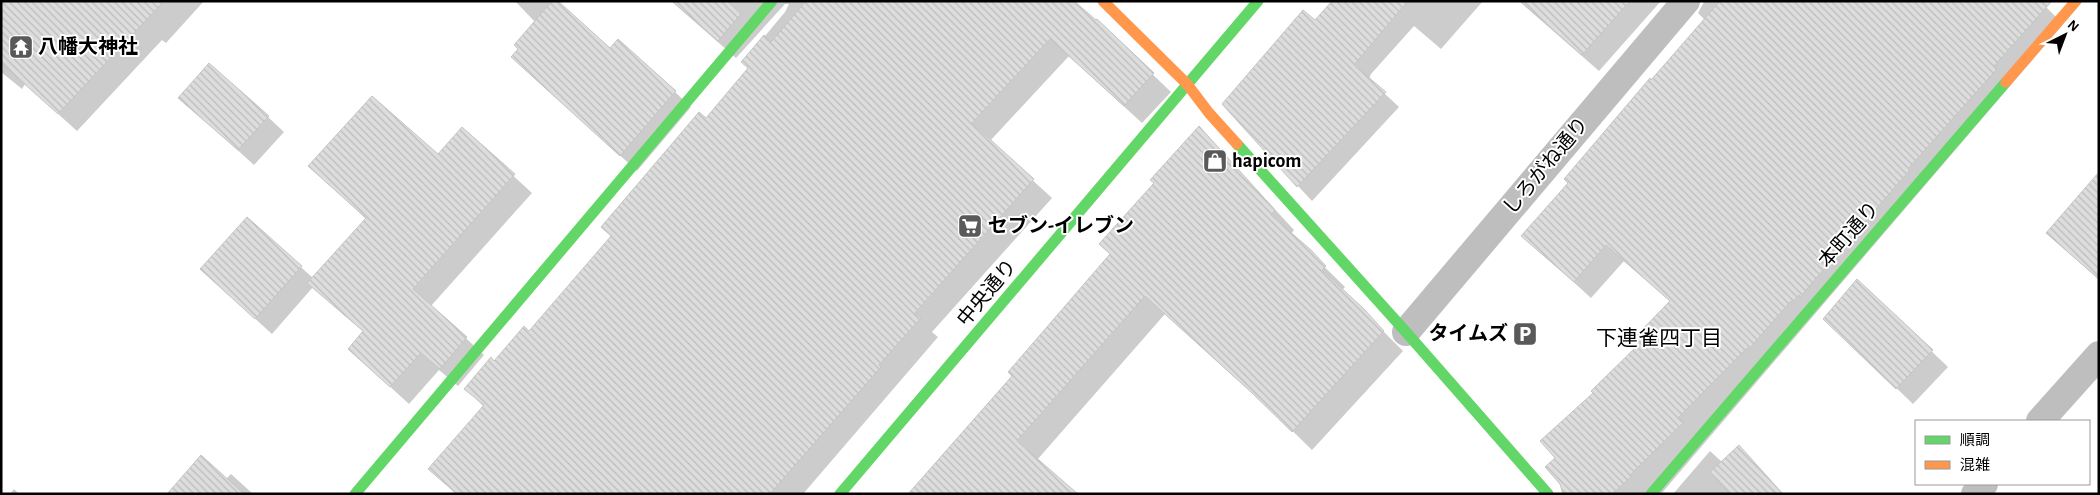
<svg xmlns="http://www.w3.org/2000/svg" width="2100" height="495" font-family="'Alegreya Sans','Noto Sans JP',sans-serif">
<defs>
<pattern id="building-back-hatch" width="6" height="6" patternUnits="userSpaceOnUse" patternTransform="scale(1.25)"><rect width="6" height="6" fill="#ddd"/><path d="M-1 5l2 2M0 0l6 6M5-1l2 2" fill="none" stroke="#bcbcbc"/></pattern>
</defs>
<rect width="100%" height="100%" fill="#fff"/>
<g fill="#0003">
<path d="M 1,1 L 204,1 L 166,43 L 162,40 L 77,131 L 25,84 L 22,89 L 1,72 Z"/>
<path d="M 515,1 L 556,1 L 610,49 L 675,92 L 691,107 L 637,171 L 513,57 L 520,49 L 535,22 Z"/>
<path d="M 671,1 L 1072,1 L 1097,21 L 1171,92 L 1142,123 L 1069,56 L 990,141 L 1052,198 L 932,332 L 938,337 L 803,494 L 456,494 L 430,469 L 484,407 L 466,389 L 529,333 L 612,236 L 706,119 L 750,69 L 743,62 L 785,12 L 789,4 L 785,4 L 736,58 Z"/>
<path d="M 1334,1 L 1483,1 L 1441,49 L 1414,26 L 1371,74 L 1369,79 L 1399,107 L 1312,201 L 1298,186 L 1316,22 Z"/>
<path d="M 1519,1 L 1661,1 L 1599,71 Z"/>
<path d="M 1683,1 L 2049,1 L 2045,6 L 2063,24 L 1661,494 L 1564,494 L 1564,490 L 1547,468 L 1557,458 L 1595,393 L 1638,347 L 1671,302 L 1624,261 L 1591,298 L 1523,236 L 1569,183 L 1651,82 L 1705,20 L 1698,13 L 1704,2 Z"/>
<path d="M 180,98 L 268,117 L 284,132 L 254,165 Z"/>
<path d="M 1199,127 L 1294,230 L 1291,234 L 1345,287 L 1342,290 L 1403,351 L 1312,450 L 1272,411 L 1165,314 L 1037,460 L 910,494 L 1014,376 L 1111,255 L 1156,183 Z"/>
<path d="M 462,129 L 532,193 L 431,306 L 484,355 L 458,386 L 439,370 L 409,404 L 349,349 L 364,332 L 313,287 L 272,334 L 218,285 L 247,219 L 313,278 L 366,219 L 310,166 L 438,156 Z"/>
<path d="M 2099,174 L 2099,280 L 2047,233 Z"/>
<path d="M 1857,280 L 1948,367 L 1913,404 L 1840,334 Z"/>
<path d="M 1739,447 L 1783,494 L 1673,494 L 1710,451 L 1722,462 Z"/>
<path d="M 231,474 L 253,494 L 168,494 L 226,479 Z"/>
<path d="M 14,489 L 19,494 L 10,494 Z"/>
</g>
<g fill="url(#building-back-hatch)" stroke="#c5c5c5">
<path d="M 1,1 L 164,1 L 58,114 L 1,63 Z"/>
<path d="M 552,1 L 558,1 L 610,48 L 618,39 L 676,91 L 620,156 L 511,57 L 518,49 L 514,45 Z"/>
<path d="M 672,1 L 727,1 L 741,14 L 718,41 Z"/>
<path d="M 806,1 L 1074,1 L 1096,20 L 1097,19 L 1154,73 L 1124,106 L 1050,39 L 972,123 L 1034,179 L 915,313 L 921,318 L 879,365 L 881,367 L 854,398 L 770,494 L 457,494 L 428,469 L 484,405 L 464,389 L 491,357 L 494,361 L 524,326 L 529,331 L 611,236 L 601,227 L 699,112 L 706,118 L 748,68 L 741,62 L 764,35 L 771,42 Z"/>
<path d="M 1332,1 L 1408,1 L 1354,65 L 1386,92 L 1297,187 L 1222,104 L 1303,10 L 1315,20 Z"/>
<path d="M 1520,1 L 1630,1 L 1582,55 Z"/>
<path d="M 1720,1 L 2052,1 L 1994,66 L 1997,69 L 1908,169 L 1910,170 L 1800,297 L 1799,295 L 1792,303 L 1791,301 L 1749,349 L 1747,348 L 1679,417 L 1684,422 L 1630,475 L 1631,477 L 1612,494 L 1563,494 L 1560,484 L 1545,467 L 1555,458 L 1540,441 L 1593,393 L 1591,391 L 1636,347 L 1630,342 L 1670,301 L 1606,245 L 1574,282 L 1521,236 L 1568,183 L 1564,179 L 1650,78 L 1651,80 Z"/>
<path d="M 209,63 L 269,116 L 238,150 L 178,98 Z"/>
<path d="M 372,96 L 438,154 L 462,127 L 515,174 L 413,289 L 467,337 L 440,369 L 421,353 L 390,387 L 348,349 L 363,331 L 307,283 L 366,218 L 308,166 Z"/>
<path d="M 1199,126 L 1275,210 L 1271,215 L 1311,250 L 1326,266 L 1322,270 L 1364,309 L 1384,331 L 1292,432 L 1251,392 L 1145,296 L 1017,441 L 1078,494 L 908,494 L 1012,376 L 1008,372 L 1110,254 L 1099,244 L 1154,183 L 1150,180 Z"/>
<path d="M 2099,172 L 2099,279 L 2046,233 Z"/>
<path d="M 247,217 L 302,266 L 255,319 L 200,269 Z"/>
<path d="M 1857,279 L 1933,350 L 1896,389 L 1823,319 Z"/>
<path d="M 1739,445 L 1783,494 L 1730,494 L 1710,472 Z"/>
<path d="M 201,455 L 244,494 L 167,494 Z"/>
</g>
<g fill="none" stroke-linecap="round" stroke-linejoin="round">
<g stroke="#bebebe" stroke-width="28">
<path d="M 1406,332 L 1686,1"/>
<path d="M 2040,421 L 2099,355"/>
<path d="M 1975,494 L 1984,484"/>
</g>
<g stroke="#63d668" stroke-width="11">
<path d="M 1237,144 L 1406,332 L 1548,494"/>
<path d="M 355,494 L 772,1"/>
<path d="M 840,494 L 1258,1"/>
<path d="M 1651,494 L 2006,82"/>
</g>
<g stroke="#ff974d" stroke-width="11">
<path d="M 1103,1 L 1187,84 L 1209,113 L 1237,144"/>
<path d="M 2006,82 L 2076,1"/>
</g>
</g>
<defs>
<symbol id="temple-square" viewBox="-11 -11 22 22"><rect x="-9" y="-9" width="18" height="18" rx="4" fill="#595959" stroke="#fff"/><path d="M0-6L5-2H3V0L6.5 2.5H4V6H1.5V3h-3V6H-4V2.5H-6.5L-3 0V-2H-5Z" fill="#fff"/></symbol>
<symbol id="shop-square" viewBox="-11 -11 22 22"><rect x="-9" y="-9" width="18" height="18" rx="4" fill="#595959" stroke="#fff"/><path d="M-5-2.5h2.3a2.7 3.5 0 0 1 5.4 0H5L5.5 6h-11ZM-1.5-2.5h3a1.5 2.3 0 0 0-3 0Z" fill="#fff"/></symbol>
<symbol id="supermarket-square" viewBox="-11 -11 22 22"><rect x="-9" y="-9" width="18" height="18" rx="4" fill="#595959" stroke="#fff"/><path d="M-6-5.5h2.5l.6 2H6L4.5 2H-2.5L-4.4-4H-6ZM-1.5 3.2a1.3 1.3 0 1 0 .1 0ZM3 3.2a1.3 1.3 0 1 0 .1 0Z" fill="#fff"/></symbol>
<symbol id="parking-square" viewBox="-11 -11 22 22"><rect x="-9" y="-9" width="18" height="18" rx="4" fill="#595959" stroke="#fff"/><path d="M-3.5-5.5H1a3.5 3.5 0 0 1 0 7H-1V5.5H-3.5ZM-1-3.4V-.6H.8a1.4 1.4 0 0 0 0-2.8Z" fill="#fff"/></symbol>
</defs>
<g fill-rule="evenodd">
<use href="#temple-square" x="7" y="33" width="28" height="28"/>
<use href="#shop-square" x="1201" y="147" width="28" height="28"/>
<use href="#supermarket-square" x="956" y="212" width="28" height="28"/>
<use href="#parking-square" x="1511" y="320" width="28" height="28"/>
</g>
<g text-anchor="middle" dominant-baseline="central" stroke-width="4" stroke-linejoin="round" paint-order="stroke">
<g font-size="20" font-weight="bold" fill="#000" stroke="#fff" text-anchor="start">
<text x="38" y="47">八幡大神社</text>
<text x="1232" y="161">hapicom</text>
<text x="988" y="226">セブン-イレブン</text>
<text x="1508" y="334" text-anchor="end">タイムズ</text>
</g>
<g font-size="20" fill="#000" stroke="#fff">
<text transform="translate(1546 166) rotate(-50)">しろがね通り</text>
<text transform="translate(1849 235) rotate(-49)">本町通り</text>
<text transform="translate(987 293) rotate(-50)">中央通り</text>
</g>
<g font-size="21" fill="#000" stroke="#fff">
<text x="1659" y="338">下連雀四丁目</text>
</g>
</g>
<rect width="2100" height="495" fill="none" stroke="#000000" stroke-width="5"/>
<rect x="1915" y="420" width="175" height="65" fill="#ffffff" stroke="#999999"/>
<rect x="1925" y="436" width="25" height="8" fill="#63d668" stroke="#999999"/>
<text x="1960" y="445" font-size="15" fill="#000000">順調</text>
<rect x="1925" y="461" width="25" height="8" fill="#ff974d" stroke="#999999"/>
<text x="1960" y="470" font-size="15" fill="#000000">混雑</text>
<g transform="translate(2065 35) rotate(42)" stroke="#ffffff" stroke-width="4" paint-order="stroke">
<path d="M0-4L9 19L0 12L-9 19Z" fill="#000000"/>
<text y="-8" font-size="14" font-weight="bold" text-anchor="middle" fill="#000000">N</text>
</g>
</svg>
